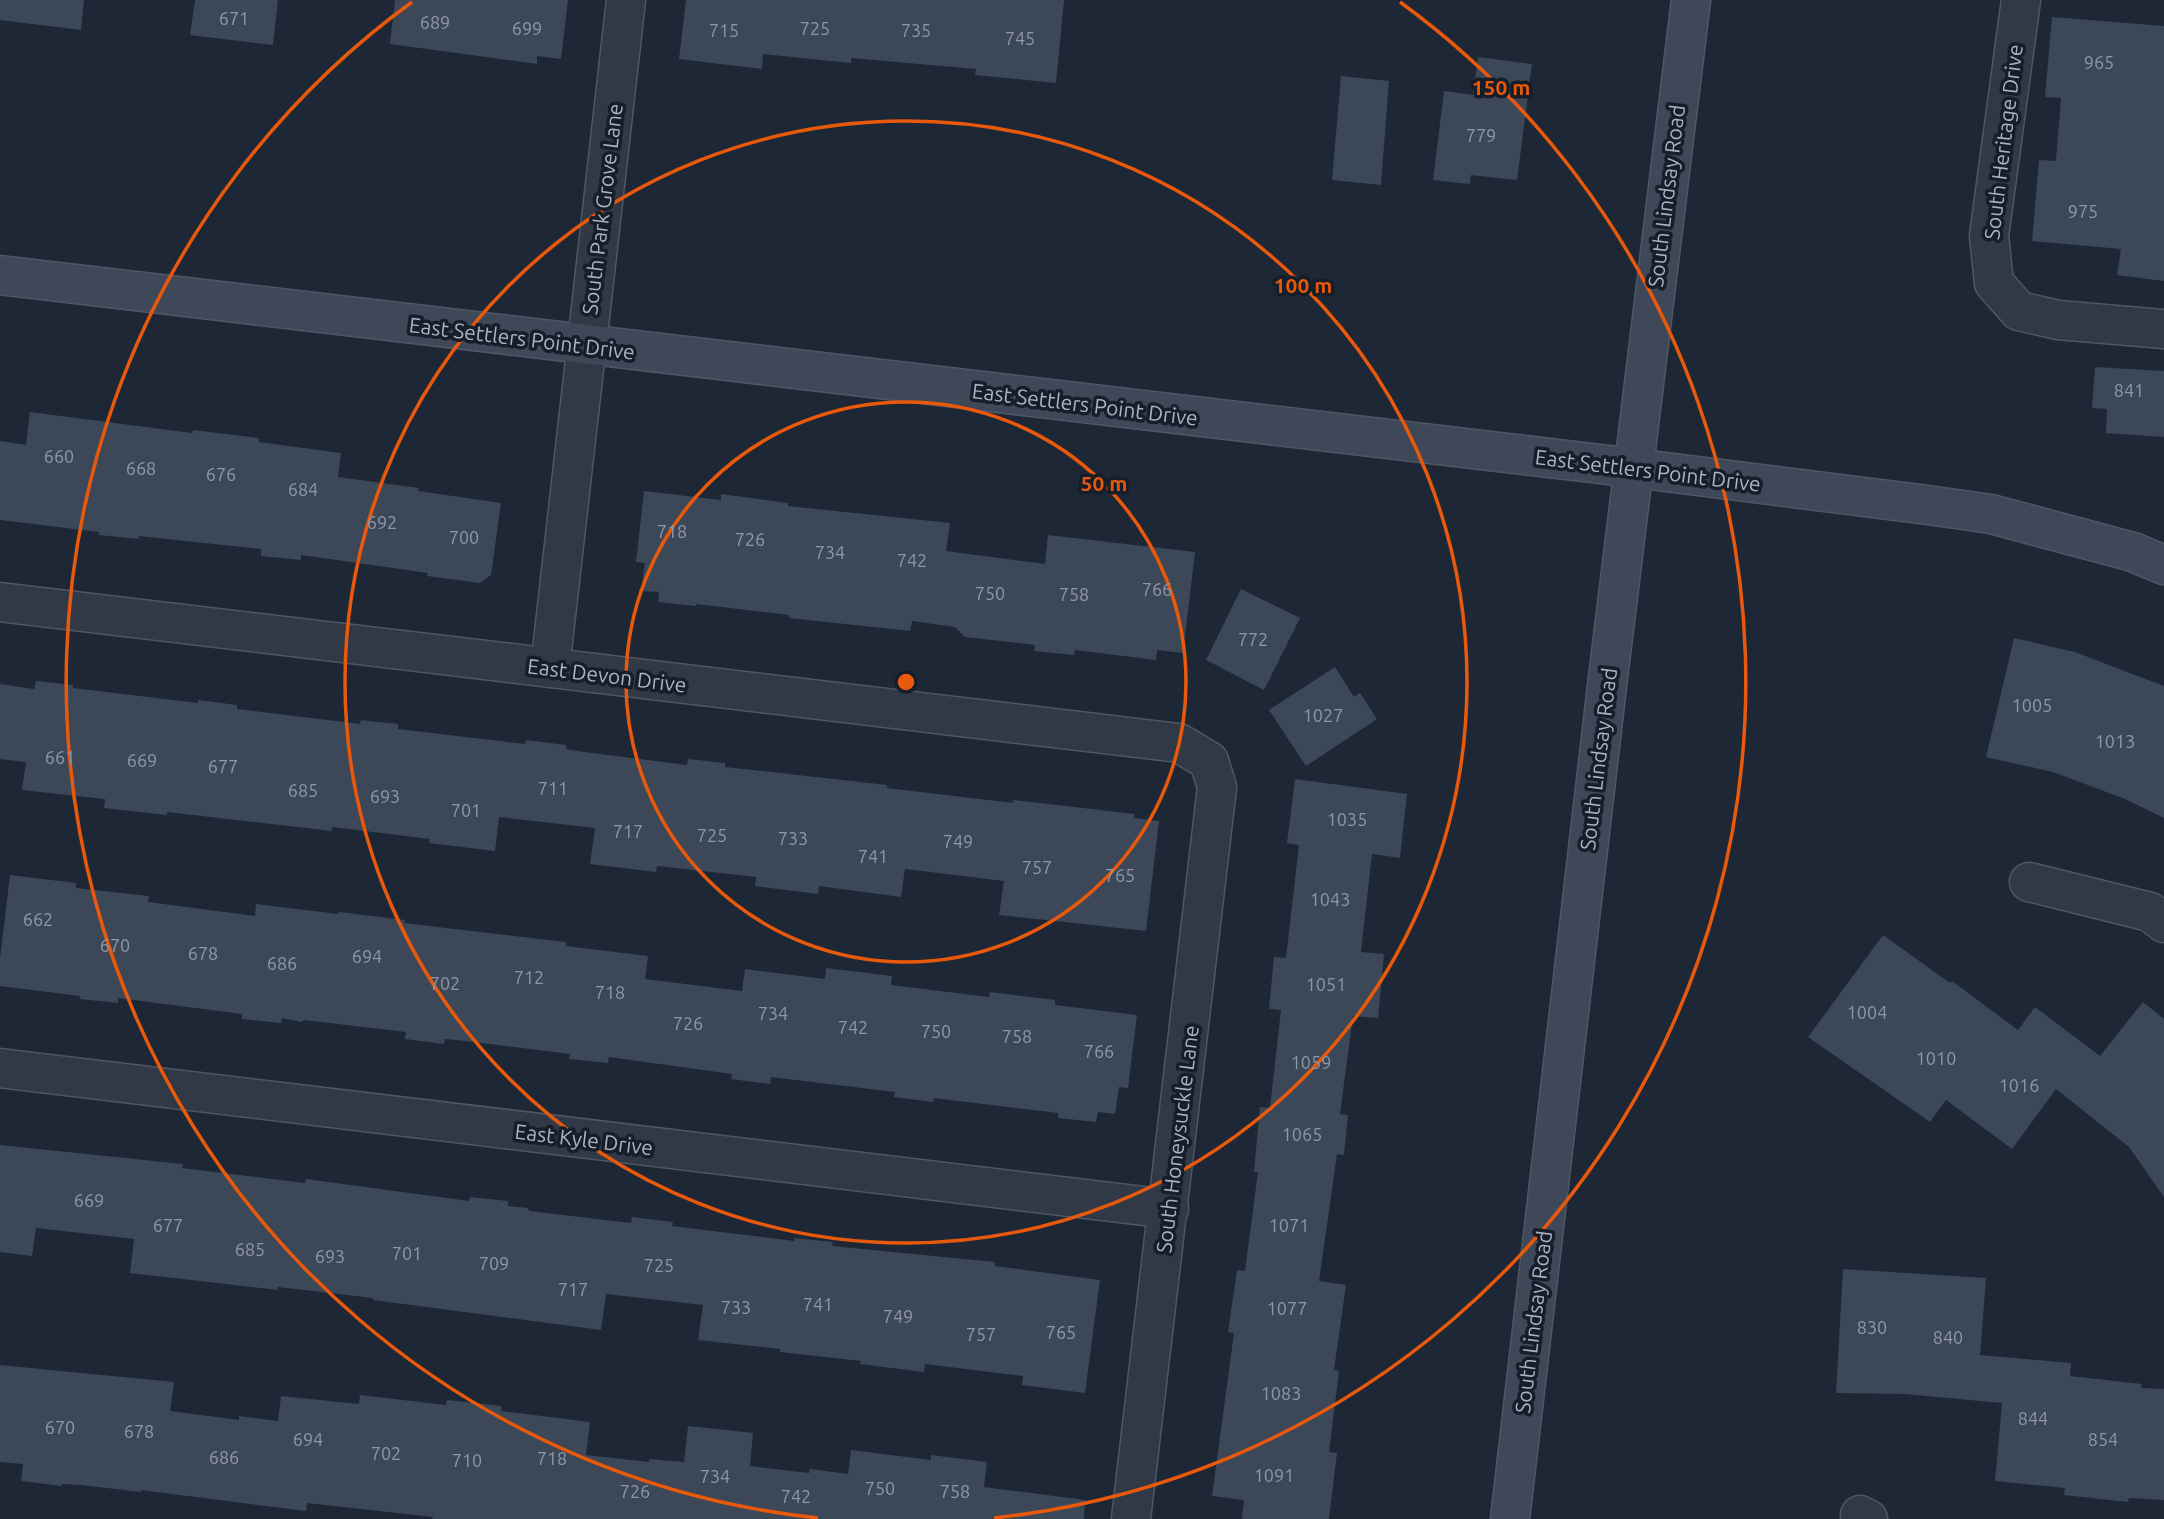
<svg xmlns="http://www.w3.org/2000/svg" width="2164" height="1519" font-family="Ubuntu,sans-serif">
<rect width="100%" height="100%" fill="#1e2735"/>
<g fill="#3c4758">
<path d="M 0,0 L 84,0 L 81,30 L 0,20 Z"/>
<path d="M 195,0 L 278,0 L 273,45 L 190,35 Z"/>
<path d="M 395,0 L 568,0 L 561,59 L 537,56 L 537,64 L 390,44 Z"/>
<path d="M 686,0 L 1064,0 L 1056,83 L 975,75 L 976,69 L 851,58 L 851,63 L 763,54 L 762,69 L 679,59 Z"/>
<path d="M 2052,17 L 2164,26 L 2164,281 L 2117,275 L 2121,249 L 2032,241 L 2039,160 L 2056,161 L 2061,98 L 2045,97 Z"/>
<path d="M 1478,57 L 1532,64 L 1517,180 L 1471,175 L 1470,184 L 1433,180 L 1444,91 L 1473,95 Z"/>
<path d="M 1341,76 L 1389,81 L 1381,185 L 1332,180 Z"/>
<path d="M 2095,367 L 2164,371 L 2164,437 L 2106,433 L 2107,409 L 2092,408 Z"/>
<path d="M 30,412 L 192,433 L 193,430 L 259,438 L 259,442 L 341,453 L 338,477 L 419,488 L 418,491 L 501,503 L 491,575 L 480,583 L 427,576 L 428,573 L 301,555 L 301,560 L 261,556 L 261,549 L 139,536 L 139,539 L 99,535 L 99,532 L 0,520 L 0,441 L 26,445 Z"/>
<path d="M 644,491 L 721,500 L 721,494 L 788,503 L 788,506 L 950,523 L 946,551 L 1045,564 L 1048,535 L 1195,552 L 1183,653 L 1157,650 L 1156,660 L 1075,650 L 1074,655 L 1034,651 L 1035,645 L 965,637 L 955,627 L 912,621 L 910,631 L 789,618 L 789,615 L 696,604 L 696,606 L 658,602 L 659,592 L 641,591 L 645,563 L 636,562 Z"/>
<path d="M 1241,589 L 1300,618 L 1264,690 L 1206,660 Z"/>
<path d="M 2014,638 L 2075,652 L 2164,686 L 2164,818 L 2125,799 L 2053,772 L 1986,757 Z"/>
<path d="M 1335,667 L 1354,697 L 1360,693 L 1377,719 L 1306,766 L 1269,710 Z"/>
<path d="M 36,681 L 73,685 L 73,688 L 198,703 L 198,700 L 237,705 L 237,709 L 360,724 L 361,720 L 398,724 L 398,729 L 525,744 L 526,740 L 566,745 L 566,749 L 584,752 L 687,765 L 688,759 L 725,763 L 725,767 L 887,785 L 887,788 L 1013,803 L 1013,800 L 1135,814 L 1134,818 L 1159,821 L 1146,931 L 999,915 L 1004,881 L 905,869 L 901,897 L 819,886 L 818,894 L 755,886 L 756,877 L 657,866 L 656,872 L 590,864 L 595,828 L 499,817 L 495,851 L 429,843 L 430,839 L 332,827 L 332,831 L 167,812 L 167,815 L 104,808 L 105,799 L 22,790 L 26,762 L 0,759 L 0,684 L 34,689 Z"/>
<path d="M 1295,779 L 1407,794 L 1400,858 L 1372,854 L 1361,952 L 1384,954 L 1378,1018 L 1353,1016 L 1340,1114 L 1348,1115 L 1344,1155 L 1337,1154 L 1319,1281 L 1346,1285 L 1334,1370 L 1339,1371 L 1329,1452 L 1337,1453 L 1329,1519 L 1242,1519 L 1244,1500 L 1212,1496 L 1234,1333 L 1228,1332 L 1237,1270 L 1245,1271 L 1258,1172 L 1254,1172 L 1260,1107 L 1270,1108 L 1281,1010 L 1269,1009 L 1274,957 L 1286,958 L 1299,845 L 1287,843 Z"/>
<path d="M 10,875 L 76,883 L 76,888 L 149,896 L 148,902 L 255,916 L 256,904 L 338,914 L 339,912 L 405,920 L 404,923 L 566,942 L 566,946 L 648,956 L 645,979 L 742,991 L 745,969 L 825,979 L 826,968 L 892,976 L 891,985 L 989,997 L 990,992 L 1055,1000 L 1055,1005 L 1137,1015 L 1128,1088 L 1119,1087 L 1115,1114 L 1098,1112 L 1096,1122 L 1058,1118 L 1058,1113 L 934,1098 L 933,1102 L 894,1097 L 895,1092 L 771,1077 L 770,1084 L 731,1079 L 732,1074 L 609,1057 L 608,1063 L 569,1059 L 570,1054 L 466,1041 L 445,1039 L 444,1044 L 405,1039 L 406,1032 L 304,1020 L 301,1022 L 282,1018 L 281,1023 L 242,1019 L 242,1014 L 118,998 L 118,1003 L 80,999 L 80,996 L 0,986 L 0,959 Z"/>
<path d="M 1883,935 L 1950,983 L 1952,981 L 2018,1030 L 2035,1007 L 2100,1056 L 2143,1002 L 2164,1019 L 2164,1197 L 2129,1147 L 2056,1089 L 2012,1149 L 1946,1100 L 1930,1122 L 1808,1037 Z"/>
<path d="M 0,1145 L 183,1164 L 182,1168 L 305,1183 L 306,1179 L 469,1201 L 470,1197 L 508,1201 L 508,1206 L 528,1208 L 529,1211 L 631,1223 L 632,1217 L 673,1222 L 672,1226 L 794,1241 L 794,1238 L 833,1242 L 832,1246 L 995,1262 L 995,1266 L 1100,1280 L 1085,1393 L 1022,1385 L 1023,1376 L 925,1364 L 924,1372 L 860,1364 L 861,1361 L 780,1352 L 780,1349 L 698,1340 L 703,1305 L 606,1294 L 601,1330 L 373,1300 L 373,1298 L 278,1287 L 278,1290 L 130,1273 L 134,1239 L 36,1228 L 32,1256 L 0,1252 Z"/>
<path d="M 1843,1269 L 1986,1278 L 1980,1355 L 2071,1363 L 2070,1376 L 2142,1384 L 2141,1388 L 2164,1389 L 2164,1500 L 2129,1498 L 2128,1502 L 2064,1495 L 2065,1488 L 1995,1481 L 2002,1403 L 1905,1394 L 1836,1393 Z"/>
<path d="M 0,1365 L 174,1382 L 170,1411 L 239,1420 L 239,1416 L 278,1421 L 281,1396 L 359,1404 L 360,1395 L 446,1405 L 447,1400 L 501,1406 L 501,1411 L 590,1422 L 586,1455 L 649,1462 L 649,1459 L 684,1462 L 688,1426 L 753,1433 L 750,1466 L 809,1473 L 810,1469 L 848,1474 L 851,1450 L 931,1460 L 931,1455 L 987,1462 L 984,1487 L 1085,1500 L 1084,1519 L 432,1519 L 433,1517 L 307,1503 L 306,1511 L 141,1490 L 141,1492 L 81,1485 L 62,1484 L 62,1486 L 21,1481 L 23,1464 L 0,1462 Z"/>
</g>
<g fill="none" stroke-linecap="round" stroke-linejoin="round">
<defs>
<g id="street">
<path d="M 2021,0 L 1989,236 L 1994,283 L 2019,311 L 2058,320 L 2164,329"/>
<path d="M 0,602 L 1179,743 L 1209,761 L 1217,787 L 1131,1519"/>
<path d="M 550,668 L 626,0"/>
<path d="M 2029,882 L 2150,912 L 2164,923"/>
<path d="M 0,1068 L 1169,1209"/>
<path d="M 1860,1515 L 1868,1519"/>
</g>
<g id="secondary">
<path d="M 0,275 L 1634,468 L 1928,505 L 1991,514 L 2133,552 L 2164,565"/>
<path d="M 1510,1519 L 1607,686 L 1691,0"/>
</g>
</defs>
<use href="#street" stroke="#4f5664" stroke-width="41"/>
<use href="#secondary" stroke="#4f5664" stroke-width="41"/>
<use href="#street" stroke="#313946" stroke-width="38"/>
<use href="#secondary" stroke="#3f4859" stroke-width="38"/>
</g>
<g fill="none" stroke="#e8590c" stroke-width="3.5">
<circle cx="906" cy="682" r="280"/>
<circle cx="906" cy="682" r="561"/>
<path d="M818 1518A841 841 0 0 1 412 2M1400 2A841 841 0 0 1 994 1518"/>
</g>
<g text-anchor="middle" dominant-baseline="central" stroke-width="7" stroke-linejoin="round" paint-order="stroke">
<g font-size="18" fill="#8f98a8">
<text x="234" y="18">671</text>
<text x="435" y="22">689</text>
<text x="527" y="28">699</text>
<text x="815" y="28">725</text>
<text x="724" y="30">715</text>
<text x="916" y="30">735</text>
<text x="1020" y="38">745</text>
<text x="2099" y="62">965</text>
<text x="1481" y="135">779</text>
<text x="2083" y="211">975</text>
<text x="2129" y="390">841</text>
<text x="59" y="456">660</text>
<text x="141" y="468">668</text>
<text x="221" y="474">676</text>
<text x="303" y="489">684</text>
<text x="382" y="522">692</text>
<text x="672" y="531">718</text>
<text x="464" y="537">700</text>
<text x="750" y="539">726</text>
<text x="830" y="552">734</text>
<text x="912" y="560">742</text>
<text x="1157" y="589">766</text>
<text x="990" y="593">750</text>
<text x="1074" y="594">758</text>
<text x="1253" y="639">772</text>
<text x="2032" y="705">1005</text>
<text x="1323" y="715">1027</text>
<text x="2115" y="741">1013</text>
<text x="60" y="757">661</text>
<text x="142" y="760">669</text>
<text x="223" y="766">677</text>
<text x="553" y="788">711</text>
<text x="303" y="790">685</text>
<text x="385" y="796">693</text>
<text x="466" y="810">701</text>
<text x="1347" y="819">1035</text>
<text x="628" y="831">717</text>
<text x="712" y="835">725</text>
<text x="793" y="838">733</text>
<text x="958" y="841">749</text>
<text x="873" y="856">741</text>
<text x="1037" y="867">757</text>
<text x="1120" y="875">765</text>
<text x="1330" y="899">1043</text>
<text x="38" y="919">662</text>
<text x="115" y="945">670</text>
<text x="203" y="953">678</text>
<text x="367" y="956">694</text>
<text x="282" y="963">686</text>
<text x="529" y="977">712</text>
<text x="445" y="983">702</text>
<text x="1326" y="984">1051</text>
<text x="610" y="992">718</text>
<text x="1867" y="1012">1004</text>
<text x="773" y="1013">734</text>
<text x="688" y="1023">726</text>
<text x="853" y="1027">742</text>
<text x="936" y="1031">750</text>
<text x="1017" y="1036">758</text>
<text x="1099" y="1051">766</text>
<text x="1936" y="1058">1010</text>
<text x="1311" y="1062">1059</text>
<text x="2019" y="1085">1016</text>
<text x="1302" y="1134">1065</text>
<text x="89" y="1200">669</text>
<text x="168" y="1225">677</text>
<text x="1289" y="1225">1071</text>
<text x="250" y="1249">685</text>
<text x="407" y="1253">701</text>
<text x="330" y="1256">693</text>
<text x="494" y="1263">709</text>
<text x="659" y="1265">725</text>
<text x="573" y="1289">717</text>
<text x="818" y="1304">741</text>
<text x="736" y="1307">733</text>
<text x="1287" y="1308">1077</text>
<text x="898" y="1316">749</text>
<text x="1872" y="1327">830</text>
<text x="1061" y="1332">765</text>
<text x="981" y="1334">757</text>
<text x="1948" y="1337">840</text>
<text x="1281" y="1393">1083</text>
<text x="2033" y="1418">844</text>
<text x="60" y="1427">670</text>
<text x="139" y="1431">678</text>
<text x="308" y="1439">694</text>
<text x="2103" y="1439">854</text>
<text x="386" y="1453">702</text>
<text x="224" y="1457">686</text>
<text x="552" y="1458">718</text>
<text x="467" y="1460">710</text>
<text x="1274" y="1475">1091</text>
<text x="715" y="1476">734</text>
<text x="880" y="1488">750</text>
<text x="635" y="1491">726</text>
<text x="955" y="1491">758</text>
<text x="796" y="1496">742</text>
</g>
<g font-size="21" fill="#abb3c3" stroke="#171e2a">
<text transform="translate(2003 142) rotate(-83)">South Heritage Drive</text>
<text transform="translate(1666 196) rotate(-83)">South Lindsay Road</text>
<text transform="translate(602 209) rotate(-83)">South Park Grove Lane</text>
<text transform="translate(522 338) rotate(7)">East Settlers Point Drive</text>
<text transform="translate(1085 404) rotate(7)">East Settlers Point Drive</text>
<text transform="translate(1648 470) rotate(7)">East Settlers Point Drive</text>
<text transform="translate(607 675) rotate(7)">East Devon Drive</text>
<text transform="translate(1598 759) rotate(-83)">South Lindsay Road</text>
<text transform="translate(584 1139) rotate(7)">East Kyle Drive</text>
<text transform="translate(1177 1139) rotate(-83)">South Honeysuckle Lane</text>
<text transform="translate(1533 1322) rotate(-83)">South Lindsay Road</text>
</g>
</g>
<circle cx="906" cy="682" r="10" fill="#e8590c" stroke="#171e2a" stroke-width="3.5"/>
<g font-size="21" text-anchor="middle" font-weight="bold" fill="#e8590c" stroke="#171e2a" stroke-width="7" stroke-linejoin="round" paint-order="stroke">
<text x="1501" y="95">150 m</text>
<text x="1303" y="293">100 m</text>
<text x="1104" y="491">50 m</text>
</g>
</svg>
